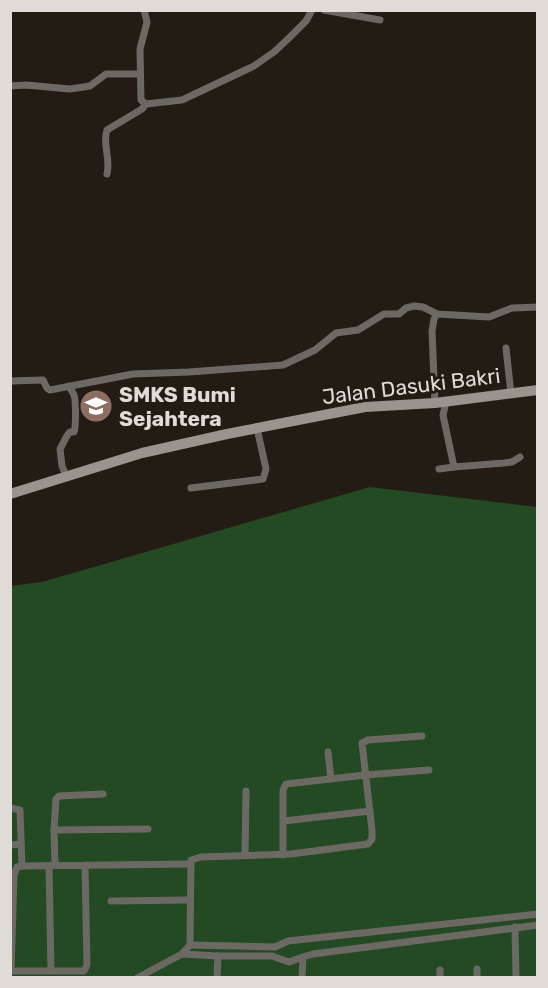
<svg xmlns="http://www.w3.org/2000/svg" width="548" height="988" font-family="Rubik,sans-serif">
<rect width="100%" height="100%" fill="#231c14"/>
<path fill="#244a23" d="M 370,487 L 537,507 L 537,977 L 11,977 L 10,586 L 42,582 Z"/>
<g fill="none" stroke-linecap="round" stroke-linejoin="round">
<g stroke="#6c6964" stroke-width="7">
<path d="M 144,10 L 147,22 L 140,49 L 141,100 L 146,104 L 182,100 L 254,66 L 274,52 L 289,38 L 306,21 L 312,10"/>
<path d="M 324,10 L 380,20"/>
<path d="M 10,86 L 26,85 L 70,89 L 90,86 L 106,74 L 140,74"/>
<path d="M 107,174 C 111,159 102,144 107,130 L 142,109 L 146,104"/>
<path d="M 506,348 L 511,394"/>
<path d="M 10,381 L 43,380 L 47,388 L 50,390 L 133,374 L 189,372 L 283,365 L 315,350 L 336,333 L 358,330 L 384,314 L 399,314 L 406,308 L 414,306 L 423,307 L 437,314 L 489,317 L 512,308 L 538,307"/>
<path d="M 446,402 L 443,415 L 454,467 L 504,463 L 512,462 L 520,457"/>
<path d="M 435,403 L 432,331 L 434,319 L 437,314"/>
<path d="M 439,469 L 454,467"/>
<path d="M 66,476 L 62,466 L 60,449 C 64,443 65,437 70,432 L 74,432 C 76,427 76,401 74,395 C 74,394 69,387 69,386"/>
<path d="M 191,488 L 263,479 L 266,469 L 257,428"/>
<path d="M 328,752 L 331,779"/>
<path d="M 10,808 L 20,810 L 22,866"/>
<path d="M 284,821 L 370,811"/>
<path d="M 54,830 L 148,829"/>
<path d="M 10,845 L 21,844"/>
<path d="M 245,855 L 246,791"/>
<path d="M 283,855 L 283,790 L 286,784 L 365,775 L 429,770"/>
<path d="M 55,865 L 54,830 L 56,799 L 59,796 L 103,794"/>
<path d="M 85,865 L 87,965 L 84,971 L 11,971 L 14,875 L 17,867 L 22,866 L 189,864"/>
<path d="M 49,866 L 51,971"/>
<path d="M 111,901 L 190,900"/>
<path d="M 515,927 L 516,978"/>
<path d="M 190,945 L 275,947 L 288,941 L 538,914"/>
<path d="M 182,954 L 218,956 L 272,956 L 289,962 L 303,957"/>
<path d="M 440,970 L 440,978"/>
<path d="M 137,978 L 182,954 L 190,945 L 191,860 L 201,857 L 291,854 L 368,844 L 372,839 L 372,830 L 362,743 L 368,740 L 422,736"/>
<path d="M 217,978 L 218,956"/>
<path d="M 302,978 L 303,957 L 313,954 L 538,925"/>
<path d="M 477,978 L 477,969"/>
</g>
<path stroke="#99948d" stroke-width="10" d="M 10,494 L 142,453 L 227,434 L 365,407 L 435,403 L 538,390"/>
</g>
<defs>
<symbol id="school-disc" viewBox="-11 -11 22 22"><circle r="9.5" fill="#8d6e63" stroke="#231c14"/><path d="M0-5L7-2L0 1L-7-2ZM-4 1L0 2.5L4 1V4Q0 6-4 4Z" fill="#fff"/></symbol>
</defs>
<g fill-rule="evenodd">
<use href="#school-disc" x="77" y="387" width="38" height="38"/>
</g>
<g text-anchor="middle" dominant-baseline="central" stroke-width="6" stroke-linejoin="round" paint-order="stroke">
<g font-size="21" fill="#e0dbd6" stroke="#231c14">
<text transform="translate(411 386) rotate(-7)">Jalan Dasuki Bakri</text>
</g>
<g font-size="21" font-weight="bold" fill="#e0dbd6" stroke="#231c14" text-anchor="start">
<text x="119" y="394">SMKS Bumi<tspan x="119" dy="24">Sejahtera</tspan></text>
</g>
</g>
<rect width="548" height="988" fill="none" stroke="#e0dbd6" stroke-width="24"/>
</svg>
